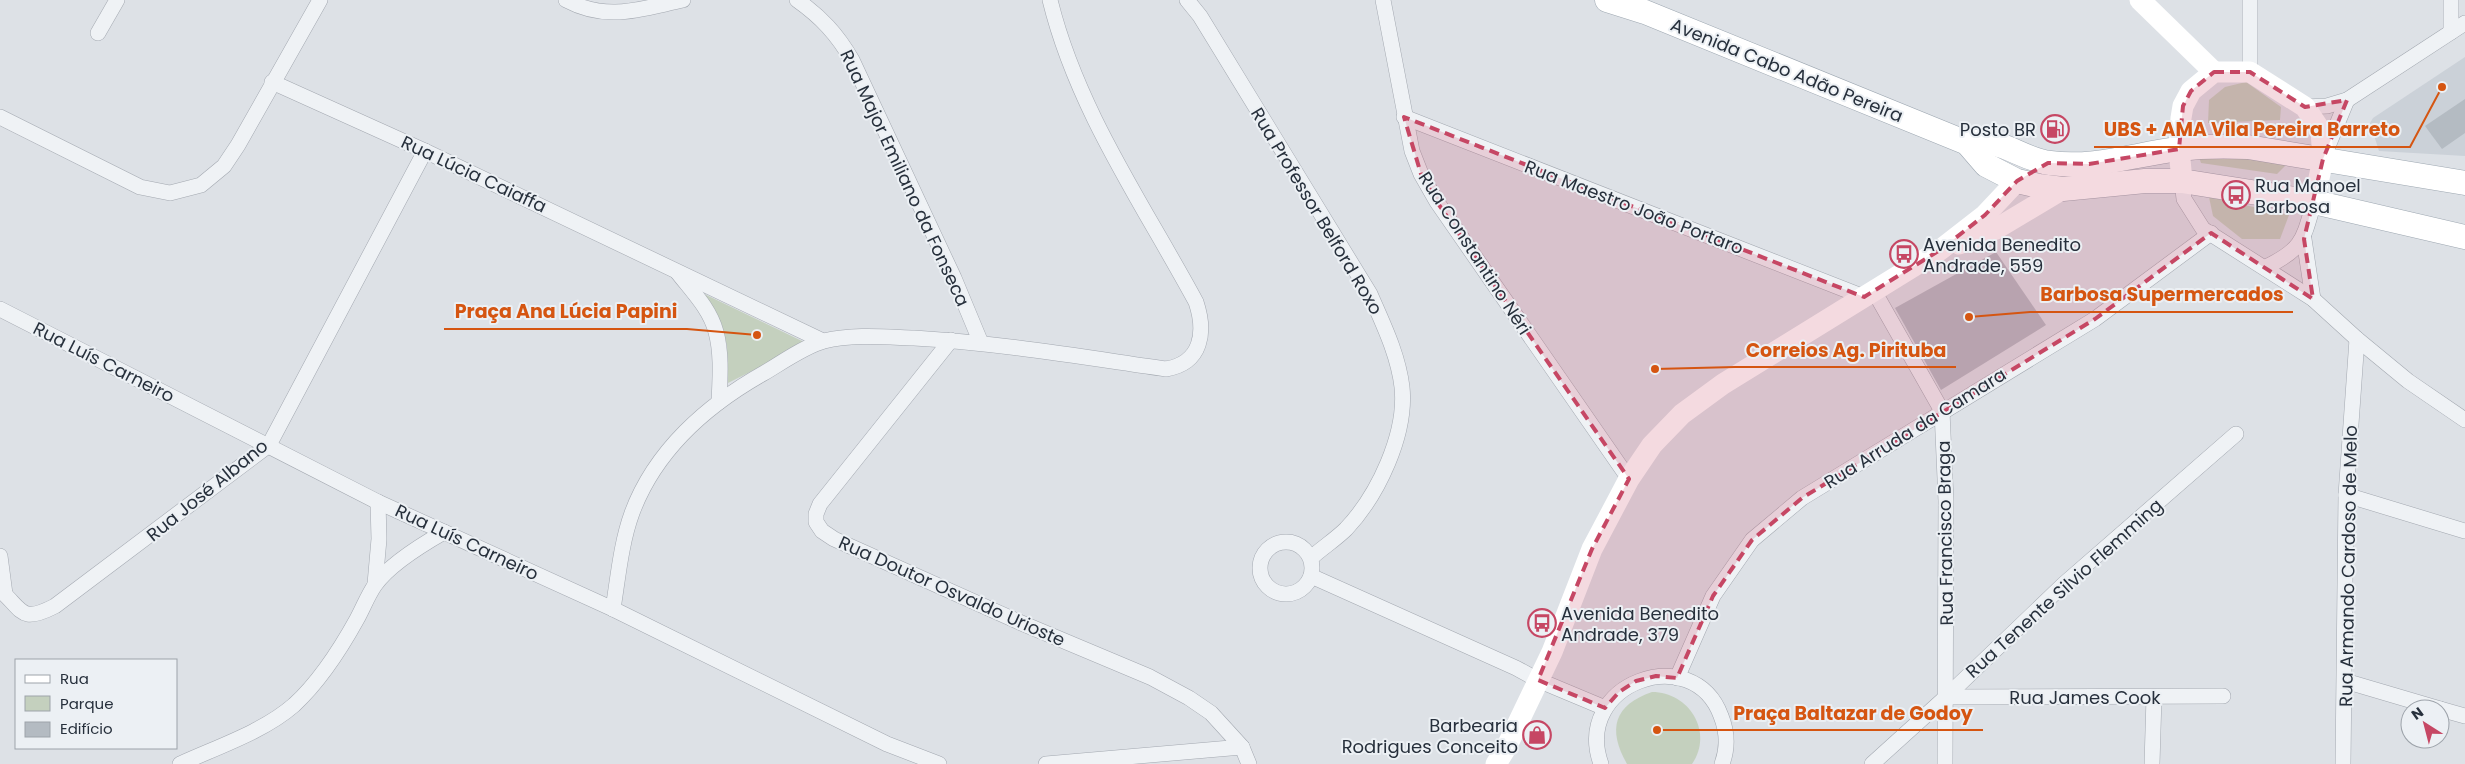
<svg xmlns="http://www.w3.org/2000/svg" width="2465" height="764" font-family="Poppins,sans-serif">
<rect width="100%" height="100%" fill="#dde1e6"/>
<path fill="#cbd1d8" d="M 2465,57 L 2465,156 L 2379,151 L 2370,123 L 2373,118 Z"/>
<g fill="#c4d0be">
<path d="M 2246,82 L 2281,107 L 2280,120 L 2208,123 L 2209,100 L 2225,87 Z"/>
<path d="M 2206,149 L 2287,164 L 2277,174 L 2201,163 L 2198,154 Z"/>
<path d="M 2209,197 L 2289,215 L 2280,239 L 2242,239 L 2213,216 Z"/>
<path d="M 698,291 L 804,342 L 786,354 L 728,383 L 727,346 L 723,329 Z"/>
<path d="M 1652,692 C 1689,692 1714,732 1692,764 L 1627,764 C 1607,729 1614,705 1652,692 Z"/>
</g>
<g fill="#b4bbc2">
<path d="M 2465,99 L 2465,133 L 2442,149 L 2425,126 Z"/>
<path d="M 1996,252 L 2046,325 L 1941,390 L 1895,308 Z"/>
</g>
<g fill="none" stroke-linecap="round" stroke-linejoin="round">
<defs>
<g id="street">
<path d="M 566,0 C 607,22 640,9 683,0"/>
<path d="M 797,0 C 821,17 837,34 852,60 L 954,278 L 981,343"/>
<path d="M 1187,0 L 1200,16 L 1370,294 C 1383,324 1398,354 1402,387 C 1407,434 1378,495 1346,529 C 1336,539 1322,548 1311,558"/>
<path d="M 1383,0 L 1412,151 L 1421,174 L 1437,202 L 1629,479"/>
<path d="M 2250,0 L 2250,72"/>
<path d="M 2451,32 L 2451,0"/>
<path d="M 98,33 L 117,0"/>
<path d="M 272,82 L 425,151 L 823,341"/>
<path d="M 2305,107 L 2327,106 L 2347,100 L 2465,23"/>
<path d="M 0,117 L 140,187 L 170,193 L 201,185 L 224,166 L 238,145 L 320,0"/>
<path d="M 1404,117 L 1864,297"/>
<path d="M 2324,156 L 2347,100"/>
<path d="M 2182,181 L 2184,199 L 2203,229 L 2313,299 L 2357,339 L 2408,381 L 2465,420"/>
<path d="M 2304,239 L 2313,299"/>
<path d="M 2266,267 C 2303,249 2303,240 2314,202"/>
<path d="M 678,273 C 692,291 710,309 716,332 C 722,354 720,379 719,402"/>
<path d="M 1874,291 L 1942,411 L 1946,501 L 1945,764"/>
<path d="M 0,309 L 378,502 L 613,609 L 887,744 L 939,764"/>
<path d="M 951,340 L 820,504 L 816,514 L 816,522 L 822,531 L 834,539 L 1019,622 L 1150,677 L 1189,698 L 1211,713 L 1242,747 L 1249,764"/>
<path d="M 2346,495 L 2465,531"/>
<circle cx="1286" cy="568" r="26"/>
<path d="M 0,556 L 5,594"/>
<path d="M 1311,576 L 1516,668 L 1538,680 L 1605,708"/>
<path d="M 375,584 L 379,539 L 378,502"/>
<path d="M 0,590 C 23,610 20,624 55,606 L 269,445 L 425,151"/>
<path d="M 613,609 C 618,578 621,543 632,513 C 655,451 707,405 764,373 C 781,363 805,346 824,341 C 853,334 885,337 914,338 C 999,343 1082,357 1166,369 C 1202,363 1206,332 1196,302 C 1143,204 1077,110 1050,0"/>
<path d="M 1677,678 L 1713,596 L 1752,540 L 1802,498 L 2095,319 L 2211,233"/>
<path d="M 2345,681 L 2440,709"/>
<path d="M 1946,697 L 2223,696"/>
<path d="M 2440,709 L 2465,716"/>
<path d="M 180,764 C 217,747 263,732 294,705 C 319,682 341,648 357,619 C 363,608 368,595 375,585 C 389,565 423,544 444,532"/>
<path d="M 1046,764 L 1242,747"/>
<path d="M 1601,764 C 1572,683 1693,640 1721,716 C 1727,731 1728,748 1722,764"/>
<path d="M 1872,764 L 1946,697 L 2064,584 L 2236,434"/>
<path d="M 2152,764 L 2154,697"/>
<path d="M 2343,764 L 2346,495 L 2357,339"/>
</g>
<g id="primary">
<path d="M 1607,0 L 1645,12 L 1967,143 L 1986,165 L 2017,181 L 2039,186 L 2063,189 L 2145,181 L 2182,181 L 2314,202 L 2465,237"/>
<path d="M 1967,143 C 2001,136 2019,159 2050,163 C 2094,169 2136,154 2179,149 C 2202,146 2225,146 2248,147 L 2465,183"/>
</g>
</defs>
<use href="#street" stroke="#a3a8b0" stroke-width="16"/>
<use href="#primary" stroke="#9da7b1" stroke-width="25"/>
<use href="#street" stroke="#eff2f5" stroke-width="15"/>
<g stroke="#fff" stroke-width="21">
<path d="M 2140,0 L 2214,72"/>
<path d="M 2182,181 L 2179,149 L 2181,118 L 2183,106 L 2191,91 L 2214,72 L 2250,72 L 2305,107 L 2321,131 L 2323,159 L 2314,202"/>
<path d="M 1959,244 L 1996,229 L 2063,189"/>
<path d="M 1496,764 L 1506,748 L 1552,652 L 1592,549 L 1629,479 L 1652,445 L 1682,414 L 1723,384 L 1940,250 L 1985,215 L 2017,181"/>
</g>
<use href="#primary" stroke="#fff" stroke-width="24"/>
</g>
<path fill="#c64764" fill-opacity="0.2" stroke="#c64764" stroke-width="4" stroke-dasharray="10 6" stroke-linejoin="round" d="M 2214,72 L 2250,72 L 2305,107 L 2347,100 L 2323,159 L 2304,239 L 2313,299 L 2211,233 L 2095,319 L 1802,498 L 1752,540 L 1713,596 L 1677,678 L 1656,676 L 1636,681 L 1619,692 L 1605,708 L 1538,680 L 1592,549 L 1629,479 L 1437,202 L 1421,174 L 1404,117 L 1864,297 L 1940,250 L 1985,215 L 2017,181 L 2048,163 L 2089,164 L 2179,149 L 2183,106 L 2191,91 Z"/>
<defs>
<symbol id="fuel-ring" viewBox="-11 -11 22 22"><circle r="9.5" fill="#ecf0f4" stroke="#c64764" stroke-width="1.5"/><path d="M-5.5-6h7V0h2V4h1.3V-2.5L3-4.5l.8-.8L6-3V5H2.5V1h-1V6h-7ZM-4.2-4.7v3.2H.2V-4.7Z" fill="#c64764"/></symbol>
<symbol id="bus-ring" viewBox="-11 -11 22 22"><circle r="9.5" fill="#ecf0f4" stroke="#c64764" stroke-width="1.5"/><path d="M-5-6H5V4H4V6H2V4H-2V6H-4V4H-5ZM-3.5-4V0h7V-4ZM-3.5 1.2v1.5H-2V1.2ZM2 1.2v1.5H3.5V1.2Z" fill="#c64764"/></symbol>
<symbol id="shop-ring" viewBox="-11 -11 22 22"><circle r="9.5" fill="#ecf0f4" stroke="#c64764" stroke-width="1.5"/><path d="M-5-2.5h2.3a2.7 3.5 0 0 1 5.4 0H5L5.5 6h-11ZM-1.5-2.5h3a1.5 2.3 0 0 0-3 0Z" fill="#c64764"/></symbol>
</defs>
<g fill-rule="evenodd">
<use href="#fuel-ring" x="2039" y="113" width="32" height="32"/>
<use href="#bus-ring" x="2220" y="179" width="32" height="32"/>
<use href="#bus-ring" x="1888" y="238" width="32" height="32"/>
<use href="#bus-ring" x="1526" y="607" width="32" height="32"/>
<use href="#shop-ring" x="1521" y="719" width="32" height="32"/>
</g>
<g text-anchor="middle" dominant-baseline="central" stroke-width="4" stroke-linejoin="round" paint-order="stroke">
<g font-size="18" fill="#27303c" stroke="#ecf0f4">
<text transform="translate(1787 70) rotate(22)">Avenida Cabo Adão Pereira</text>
<text transform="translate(474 174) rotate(25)">Rua Lúcia Caiaffa</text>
<text transform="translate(905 178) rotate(65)">Rua Major Emiliano da Fonseca</text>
<text transform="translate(1634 207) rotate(21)">Rua Maestro João Portaro</text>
<text transform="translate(1317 211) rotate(59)">Rua Professor Belford Roxo</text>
<text transform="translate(1475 253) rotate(57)">Rua Constantino Néri</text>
<text transform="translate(104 362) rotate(27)">Rua Luís Carneiro</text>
<text transform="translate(1915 428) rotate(-32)">Rua Arruda da Camara</text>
<text transform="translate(207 490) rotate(-39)">Rua José Albano</text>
<text transform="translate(1945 533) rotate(-91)">Rua Francisco Braga</text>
<text transform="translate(467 542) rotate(25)">Rua Luís Carneiro</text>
<text transform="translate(2348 566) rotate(-89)">Rua Armando Cardoso de Melo</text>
<text transform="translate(2064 588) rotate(-42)">Rua Tenente Silvio Flemming</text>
<text transform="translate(952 591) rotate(24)">Rua Doutor Osvaldo Urioste</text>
<text x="2085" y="697">Rua James Cook</text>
</g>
<g font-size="18" fill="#27303c" stroke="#ecf0f4" text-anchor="start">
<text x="2036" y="129" text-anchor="end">Posto BR</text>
<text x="2255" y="185">Rua Manoel<tspan x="2255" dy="21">Barbosa</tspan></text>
<text x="1923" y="244">Avenida Benedito<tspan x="1923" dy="21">Andrade, 559</tspan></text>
<text x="1561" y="613">Avenida Benedito<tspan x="1561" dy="21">Andrade, 379</tspan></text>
<text x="1518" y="725" text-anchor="end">Barbearia<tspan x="1518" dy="21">Rodrigues Conceito</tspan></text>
</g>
</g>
<path fill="none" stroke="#d55511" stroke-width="2" d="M2442 87L2410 147H2094M1969 317L2030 312H2293M757 335L687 329H444M1655 369L1735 367H1956M1657 730L1723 730H1983"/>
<g fill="#d55511" stroke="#ecf0f4" stroke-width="2">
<circle cx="2442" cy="87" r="5"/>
<circle cx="1969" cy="317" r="5"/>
<circle cx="757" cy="335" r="5"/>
<circle cx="1655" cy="369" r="5"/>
<circle cx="1657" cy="730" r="5"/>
</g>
<g font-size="19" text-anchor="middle" font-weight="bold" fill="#d55511" stroke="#ecf0f4" stroke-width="4" stroke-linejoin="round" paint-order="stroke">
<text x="2252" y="136">UBS + AMA Vila Pereira Barreto</text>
<text x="2162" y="301">Barbosa Supermercados</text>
<text x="566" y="318">Praça Ana Lúcia Papini</text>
<text x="1846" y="357">Correios Ag. Pirituba</text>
<text x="1853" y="720">Praça Baltazar de Godoy</text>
</g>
<rect x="15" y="659" width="162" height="90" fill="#ecf0f4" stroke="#9da3aa"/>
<rect x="25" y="675" width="25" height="8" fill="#ffffff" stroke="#9da3aa"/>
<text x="60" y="684" font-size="15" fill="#27303c">Rua</text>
<rect x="25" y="696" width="25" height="15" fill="#c4d0be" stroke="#9da3aa"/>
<text x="60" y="709" font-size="15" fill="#27303c">Parque</text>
<rect x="25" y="722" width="25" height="15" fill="#b4bbc2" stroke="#9da3aa"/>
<text x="60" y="734" font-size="15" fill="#27303c">Edifício</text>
<g transform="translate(2425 724) rotate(324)"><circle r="24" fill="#ecf0f4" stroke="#9da3aa"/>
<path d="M0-4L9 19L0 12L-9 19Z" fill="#c64764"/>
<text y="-8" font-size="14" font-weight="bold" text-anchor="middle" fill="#27303c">N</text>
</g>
</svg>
